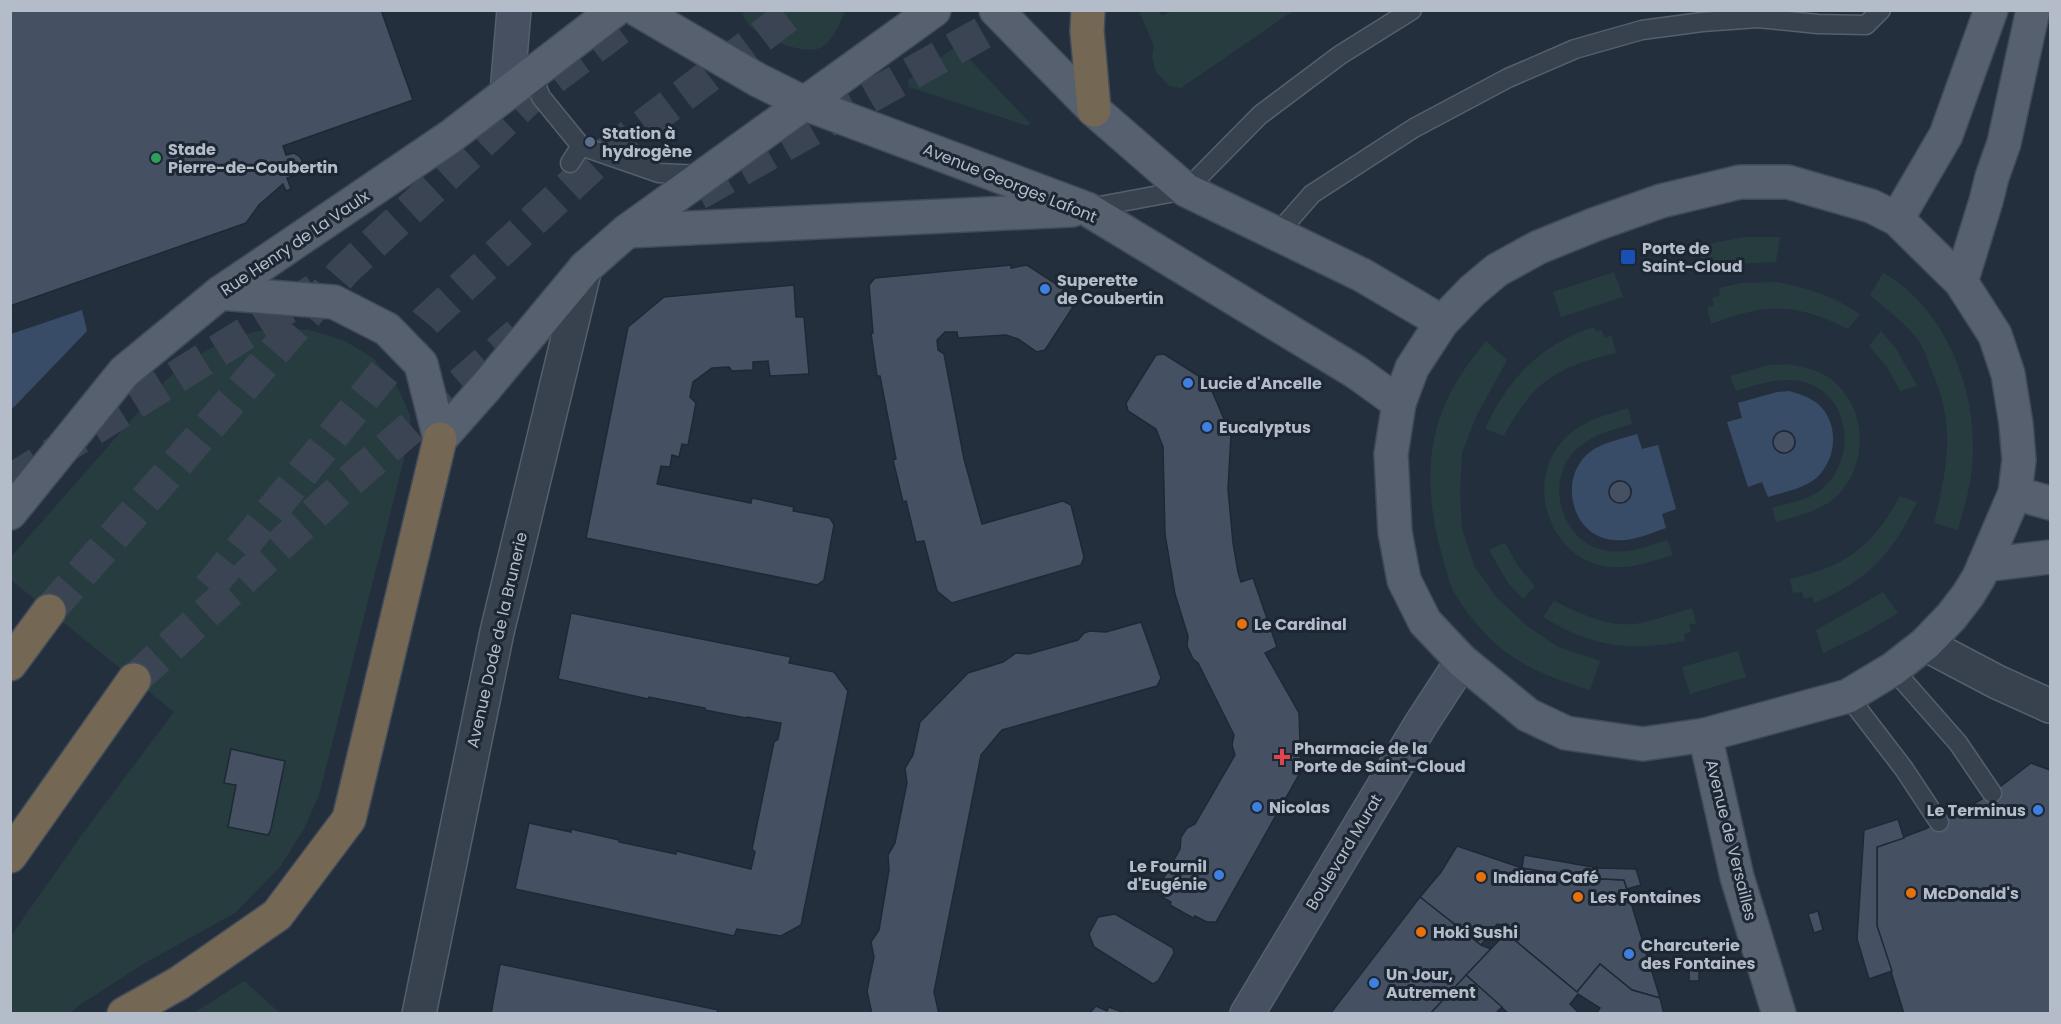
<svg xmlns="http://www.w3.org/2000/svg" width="2061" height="1024" font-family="Poppins,sans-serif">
<rect width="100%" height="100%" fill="#242f3e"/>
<g fill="#263c3f">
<path d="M 742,11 L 742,10 L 846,11 C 839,23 833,42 820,48 C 803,55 764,39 751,27 C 746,22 744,17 742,11 Z"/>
<path d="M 1172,11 L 1172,10 L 1293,11 L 1181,88 L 1169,86 L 1156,72 L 1152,57 L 1154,46 L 1139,11 L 1159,11 L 1162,16 Z"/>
<path d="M 957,46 L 1030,123 L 1028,126 L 909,87 L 908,80 Z"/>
<path d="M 1745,237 L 1780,237 L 1776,262 L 1731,264 L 1705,269 L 1697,246 Z"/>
<path d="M 1614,272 L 1623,297 L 1561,317 L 1553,292 Z"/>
<path d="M 1883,273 C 1941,304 1973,381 1973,444 C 1974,474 1966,502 1958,530 L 1934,523 C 1948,465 1956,425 1931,369 C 1928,361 1925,351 1920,343 C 1907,324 1887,310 1870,295 Z"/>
<path d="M 1777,282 C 1811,289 1831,295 1860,314 L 1848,329 C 1794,302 1766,303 1711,324 L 1707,307 L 1714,305 L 1712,298 L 1720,295 L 1719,288 L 1741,283 Z"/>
<path d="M 1594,327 L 1596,332 L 1602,330 L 1604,337 L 1612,336 L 1616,353 C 1558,366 1532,382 1504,436 L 1485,429 C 1508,378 1540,345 1594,327 Z"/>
<path d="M 271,328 L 310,330 L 345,341 L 373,358 L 397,386 L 410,415 L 410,435 L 319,795 L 304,829 L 280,867 L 235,913 L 145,963 L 81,1004 L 70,1013 L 11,1014 L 11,936 L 81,836 L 174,712 L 11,580 L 11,557 L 167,379 L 195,357 L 230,338 Z"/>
<path d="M 1881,331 L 1897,350 L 1917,386 L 1900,391 L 1887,367 L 1869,346 Z"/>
<path d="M 1486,341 L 1507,360 L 1476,417 L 1462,453 L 1460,491 L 1462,529 L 1474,565 L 1495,596 L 1527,626 L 1558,647 L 1600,661 L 1590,690 C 1557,680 1523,668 1497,645 C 1481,631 1465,611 1454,592 C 1449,583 1447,572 1444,562 C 1428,511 1423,452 1446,402 C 1455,380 1471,360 1486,341 Z"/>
<path d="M 1788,364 C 1803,367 1819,370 1831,379 C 1867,407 1869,462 1839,494 C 1823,511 1797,516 1776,522 L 1772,508 C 1789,503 1810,500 1823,488 C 1858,457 1850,391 1800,381 C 1778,377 1757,385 1736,391 L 1730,376 L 1769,365 Z"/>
<path d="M 1628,408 L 1632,424 C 1613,430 1593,434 1578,448 C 1543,477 1560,542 1604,550 C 1627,555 1646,547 1667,540 L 1673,555 C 1652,561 1632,569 1610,567 C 1553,562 1524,487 1560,444 C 1577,422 1603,416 1628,408 Z"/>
<path d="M 1900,496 L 1917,502 C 1892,554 1868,581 1814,603 L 1812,596 L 1804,599 L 1802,592 L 1793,593 L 1790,579 C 1847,566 1872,547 1900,496 Z"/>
<path d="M 1505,543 L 1518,566 L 1535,586 L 1523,599 L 1508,583 L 1489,550 Z"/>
<path d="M 1883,592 L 1898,613 L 1863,634 L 1823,653 L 1816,630 Z"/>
<path d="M 1554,601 C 1581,614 1611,629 1641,623 C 1658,619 1675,613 1692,608 L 1696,623 L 1689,625 L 1691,632 L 1684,634 L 1685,641 C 1630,652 1592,647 1543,617 Z"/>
<path d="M 1738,651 L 1746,677 L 1690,694 L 1682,667 Z"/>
<path d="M 244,981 L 280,1013 L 194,1013 Z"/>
</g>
<g fill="#394c67" fill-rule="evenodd">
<path d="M 82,310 L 87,331 L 14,407 L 11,408 L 11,334 Z"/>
<path d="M 1789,391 C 1800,394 1809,397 1818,404 C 1840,423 1837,461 1815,479 C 1802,489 1784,492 1768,497 L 1762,482 L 1748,487 L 1727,422 L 1742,418 L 1738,403 L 1777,392 ZM 1783,430 L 1791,432 C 1802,446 1791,459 1775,449 L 1773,442 L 1776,434 Z"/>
<path d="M 1637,434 L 1642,449 L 1658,445 L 1676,509 L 1662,514 L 1666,528 C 1649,534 1631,542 1613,540 C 1570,536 1558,476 1590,452 C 1603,442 1622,439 1637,434 ZM 1618,480 L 1626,482 L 1632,489 L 1631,497 L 1625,503 C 1612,504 1607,496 1611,484 Z"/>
</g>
<g fill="#455162" stroke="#1f2835" stroke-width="1.5">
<path d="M 10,10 L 381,10 L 413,100 L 283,146 L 286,155 L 294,153 L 300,157 L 302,160 L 301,169 L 296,175 L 287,178 L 291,189 L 286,191 L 283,184 L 259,205 L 246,223 L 10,306 Z"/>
<path d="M 1011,265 L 1011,268 L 1027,265 L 1073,295 L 1075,304 L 1045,350 L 1037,352 L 1018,339 L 1006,335 L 958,338 L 957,332 L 945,332 L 937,340 L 938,350 L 944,354 L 964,459 L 982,524 L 1063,501 L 1071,505 L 1084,557 L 1081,565 L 952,603 L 937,591 L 924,541 L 916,542 L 906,501 L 903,502 L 893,460 L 896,459 L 880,376 L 877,376 L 871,333 L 873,333 L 869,285 L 875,278 Z"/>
<path d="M 794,285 L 796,317 L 804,317 L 809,374 L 770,376 L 768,361 L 753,362 L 753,370 L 732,371 L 729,367 L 712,368 L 693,382 L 690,397 L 696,403 L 688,445 L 682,444 L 679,457 L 672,455 L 670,467 L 661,466 L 657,484 L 751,503 L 752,498 L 794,507 L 793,511 L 830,518 L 834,525 L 824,580 L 817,585 L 586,538 L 628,327 L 664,297 Z"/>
<path d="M 1164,354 L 1208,382 L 1231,435 L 1228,489 L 1233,543 L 1238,572 L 1241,582 L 1253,578 L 1277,647 L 1265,653 L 1299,713 L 1301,771 L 1216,922 L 1207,922 L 1195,916 L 1193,918 L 1170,905 L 1171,902 L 1159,895 L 1158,888 L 1180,849 L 1181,837 L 1187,828 L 1195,824 L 1235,755 L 1232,745 L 1234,735 L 1198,663 L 1193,659 L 1187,646 L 1188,636 L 1175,594 L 1165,534 L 1163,447 L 1156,429 L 1128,411 L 1126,403 L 1156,355 Z"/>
<circle cx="1784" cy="442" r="11"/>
<circle cx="1620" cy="492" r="11"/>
<path d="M 571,613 L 791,657 L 789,663 L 834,672 L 848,691 L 801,925 L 781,936 L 737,929 L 734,936 L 515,889 L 529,823 L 571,832 L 571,829 L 619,840 L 619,842 L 676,854 L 676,851 L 751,869 L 755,852 L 752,849 L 774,742 L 778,739 L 781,723 L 747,717 L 746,718 L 705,710 L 705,708 L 649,697 L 648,699 L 558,679 Z"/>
<path d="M 1141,622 L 1161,678 L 1157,686 L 1002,730 L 981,755 L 934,992 L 939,1014 L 872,1014 L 867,991 L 874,957 L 871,942 L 879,930 L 889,870 L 888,855 L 895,843 L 907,783 L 905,768 L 913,755 L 920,722 L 968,673 L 1003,662 L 1016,653 L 1029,654 L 1078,640 L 1084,633 L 1090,631 L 1106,632 Z"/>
<path d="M 231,749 L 285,761 L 271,829 L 268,835 L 228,827 L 236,785 L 224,783 Z"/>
<path d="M 2031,763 L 2050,770 L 2050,1014 L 1904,1014 L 1877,926 L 1877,847 L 1925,829 L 1967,808 L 1992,793 Z"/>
<path d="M 1898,819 L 1904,838 L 1877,847 L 1877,926 L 1892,971 L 1869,979 L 1857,939 L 1864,830 Z"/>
<path d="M 1457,846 L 1522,868 L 1583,878 L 1624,880 L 1660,998 L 1632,990 L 1600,964 L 1577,992 L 1506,933 L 1507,926 L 1497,924 L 1481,945 L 1420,897 L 1441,872 Z"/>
<path d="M 1524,855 L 1598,868 L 1636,869 L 1641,885 L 1627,889 L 1624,880 L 1583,878 L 1522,868 Z"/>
<path d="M 1420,897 L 1481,945 L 1491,949 L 1430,1014 L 1330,1014 Z"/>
<path d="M 1818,911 L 1823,930 L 1814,933 L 1808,914 Z"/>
<path d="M 1115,914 L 1173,948 L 1174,953 L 1158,981 L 1153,984 L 1094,947 L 1089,934 L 1098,917 Z"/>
<path d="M 1506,933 L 1577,992 L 1600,964 L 1632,990 L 1660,998 L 1664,1014 L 1596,1014 L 1600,1008 L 1578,994 L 1570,1004 L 1580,1014 L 1509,1014 L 1466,975 Z"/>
<rect x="1689" y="961" width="10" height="20"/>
<path d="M 500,964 L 718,1010 L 717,1014 L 491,1014 Z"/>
<path d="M 1466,975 L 1502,1007 L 1495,1014 L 1430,1014 Z"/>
<path d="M 1096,1006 L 1107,1011 L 1109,1007 L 1127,1014 L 1089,1014 Z"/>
</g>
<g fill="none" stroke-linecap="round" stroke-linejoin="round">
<g stroke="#3a4453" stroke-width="33" stroke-dasharray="33 16" stroke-linecap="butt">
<path d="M 698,194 L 1023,10"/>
<path d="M 10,481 L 315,290"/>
<path d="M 209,588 L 426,321 L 598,160 L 796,10"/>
<path d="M 49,611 L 344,271 L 539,89 L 644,10"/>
<path d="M 134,680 L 344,486 L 518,334"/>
</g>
<defs>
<g id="lane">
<path d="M 532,74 L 541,97 L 581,146 L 659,173 L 703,175"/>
<path d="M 570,163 L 581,146"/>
<path d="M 1089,208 L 1186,190 L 1260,115 L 1340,55 L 1412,10"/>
<path d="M 1277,234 L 1312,194 L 1414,128 L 1508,78 L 1575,49 L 1642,30 L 1702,22 L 1758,18 L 1818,24 L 1866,25 L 1881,10"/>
<path d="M 1893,669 L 1958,743 L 1992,793"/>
<path d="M 1848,696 L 1904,769 L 1939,822"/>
</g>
<g id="street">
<path d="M 1925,644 L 1997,682 L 2050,706"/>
<path d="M 419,1014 L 497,632 L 585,268"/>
</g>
<g id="secondary">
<path d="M 507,93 L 514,10"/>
<path d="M 1247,1014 L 1421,724 L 1462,661"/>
</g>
<g id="primary">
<path d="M 638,10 L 758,80 L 806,104 L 1087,209 L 1356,372 L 1399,403"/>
<path d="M 996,10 L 1094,110 L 1186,190 L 1362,275 L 1442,322"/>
<path d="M 1740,182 L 1788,182 L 1871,206 L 1897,219 L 1961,282 L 1995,335 L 2008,374 L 2016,424 L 2019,460 L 2015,493 L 1979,577 L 1968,595 L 1951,617 L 1925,644 L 1893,669 L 1848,696 L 1705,735 L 1643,744 L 1566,733 L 1528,715 L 1462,661 L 1425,622 L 1404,580 L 1395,532 L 1391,454 L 1399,403 L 1412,368 L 1442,322 L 1472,291 L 1497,270 L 1539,247 L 1596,224 L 1661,201 Z"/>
<path d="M 1897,219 L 1946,135 L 1991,10"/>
<path d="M 627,231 L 1072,210"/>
<path d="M 1961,282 L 1986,201 L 1992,177 L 2004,143 L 2033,10"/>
<path d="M 220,293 L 334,302 L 387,329 L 421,364 L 440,439"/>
<path d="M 440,439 L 486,387 L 585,268 L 627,231 L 934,10"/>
<path d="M 2015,493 L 2050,503"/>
<path d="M 10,513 L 124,372 L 220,293 L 450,137 L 615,10"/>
<path d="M 1984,565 L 2050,557"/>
<path d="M 1705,735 L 1737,877 L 1779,1014"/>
</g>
<g id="highway">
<path d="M 1088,10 L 1087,31 L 1094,110"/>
<path d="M 10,664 L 49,611"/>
<path d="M 10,856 L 134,680"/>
<path d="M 124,1014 L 179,983 L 277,915 L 349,819 L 440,439"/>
</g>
</defs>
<use href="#lane" stroke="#565f6c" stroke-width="21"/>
<use href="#street" stroke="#565f6c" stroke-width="36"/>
<use href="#secondary" stroke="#565f6c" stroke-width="36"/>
<use href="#primary" stroke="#414a57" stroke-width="36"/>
<use href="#highway" stroke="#434c59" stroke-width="36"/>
<use href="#lane" stroke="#38414e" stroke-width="18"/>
<use href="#street" stroke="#38414e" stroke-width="33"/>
<use href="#secondary" stroke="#465061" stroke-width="33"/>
<use href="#primary" stroke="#56606e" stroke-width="33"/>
<use href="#highway" stroke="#746855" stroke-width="33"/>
</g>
<circle fill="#5c6f8a" stroke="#1d2633" stroke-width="2" cx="590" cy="142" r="6"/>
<circle fill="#2e9e5b" stroke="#1d2633" stroke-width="2" cx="156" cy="158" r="6"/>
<rect fill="#1a4fb4" stroke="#1d2633" stroke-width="2" x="1620" y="249" width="16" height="16" rx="3"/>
<g fill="#3f7fe0" stroke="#1d2633" stroke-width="2">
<circle cx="1045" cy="289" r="6"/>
<circle cx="1188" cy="383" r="6"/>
<circle cx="1207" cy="427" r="6"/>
<circle cx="1257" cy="807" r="6"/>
<circle cx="2038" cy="810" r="6"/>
<circle cx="1219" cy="875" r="6"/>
<circle cx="1629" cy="954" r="6"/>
<circle cx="1374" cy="983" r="6"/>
</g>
<g fill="#e8710a" stroke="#1d2633" stroke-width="2">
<circle cx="1242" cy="624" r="6"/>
<circle cx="1481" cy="877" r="6"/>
<circle cx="1911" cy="893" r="6"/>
<circle cx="1578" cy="897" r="6"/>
<circle cx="1421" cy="932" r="6"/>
</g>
<path fill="#e0444e" stroke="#1d2633" stroke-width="2" d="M1279 748h6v6h6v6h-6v6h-6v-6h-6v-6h6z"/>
<g text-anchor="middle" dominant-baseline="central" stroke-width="6" stroke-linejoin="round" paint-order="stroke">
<g font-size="16" font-weight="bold" fill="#b4bcc9" stroke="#1d2633" text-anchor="start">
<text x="602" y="133">Station à<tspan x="602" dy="18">hydrogène</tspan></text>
<text x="168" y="149">Stade<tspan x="168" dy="18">Pierre-de-Coubertin</tspan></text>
<text x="1642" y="248">Porte de<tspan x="1642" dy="18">Saint-Cloud</tspan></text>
<text x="1057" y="280">Superette<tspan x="1057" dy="18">de Coubertin</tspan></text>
<text x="1200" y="383">Lucie d'Ancelle</text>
<text x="1219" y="427">Eucalyptus</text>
<text x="1254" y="624">Le Cardinal</text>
<text x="1294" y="748">Pharmacie de la<tspan x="1294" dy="18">Porte de Saint-Cloud</tspan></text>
<text x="1269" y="807">Nicolas</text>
<text x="2026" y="810" text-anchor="end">Le Terminus</text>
<text x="1207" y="866" text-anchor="end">Le Fournil<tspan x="1207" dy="18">d'Eugénie</tspan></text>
<text x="1493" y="877">Indiana Café</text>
<text x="1923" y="893">McDonald's</text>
<text x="1590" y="897">Les Fontaines</text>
<text x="1433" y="932">Hoki Sushi</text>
<text x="1641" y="945">Charcuterie<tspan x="1641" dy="18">des Fontaines</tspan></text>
<text x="1386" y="974">Un Jour,<tspan x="1386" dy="18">Autrement</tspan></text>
</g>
<g font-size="16" fill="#b4bcc9" stroke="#1d2633">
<text transform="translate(1010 183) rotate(22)">Avenue Georges Lafont</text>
<text transform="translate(295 243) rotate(-34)">Rue Henry de La Vaulx</text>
<text transform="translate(497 640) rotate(-77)">Avenue Dode de la Brunerie</text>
<text transform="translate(1731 840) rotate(76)">Avenue de Versailles</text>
<text transform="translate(1344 852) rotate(-59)">Boulevard Murat</text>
</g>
</g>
<rect width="2061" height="1024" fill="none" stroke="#b4bcc9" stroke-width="24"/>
</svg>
